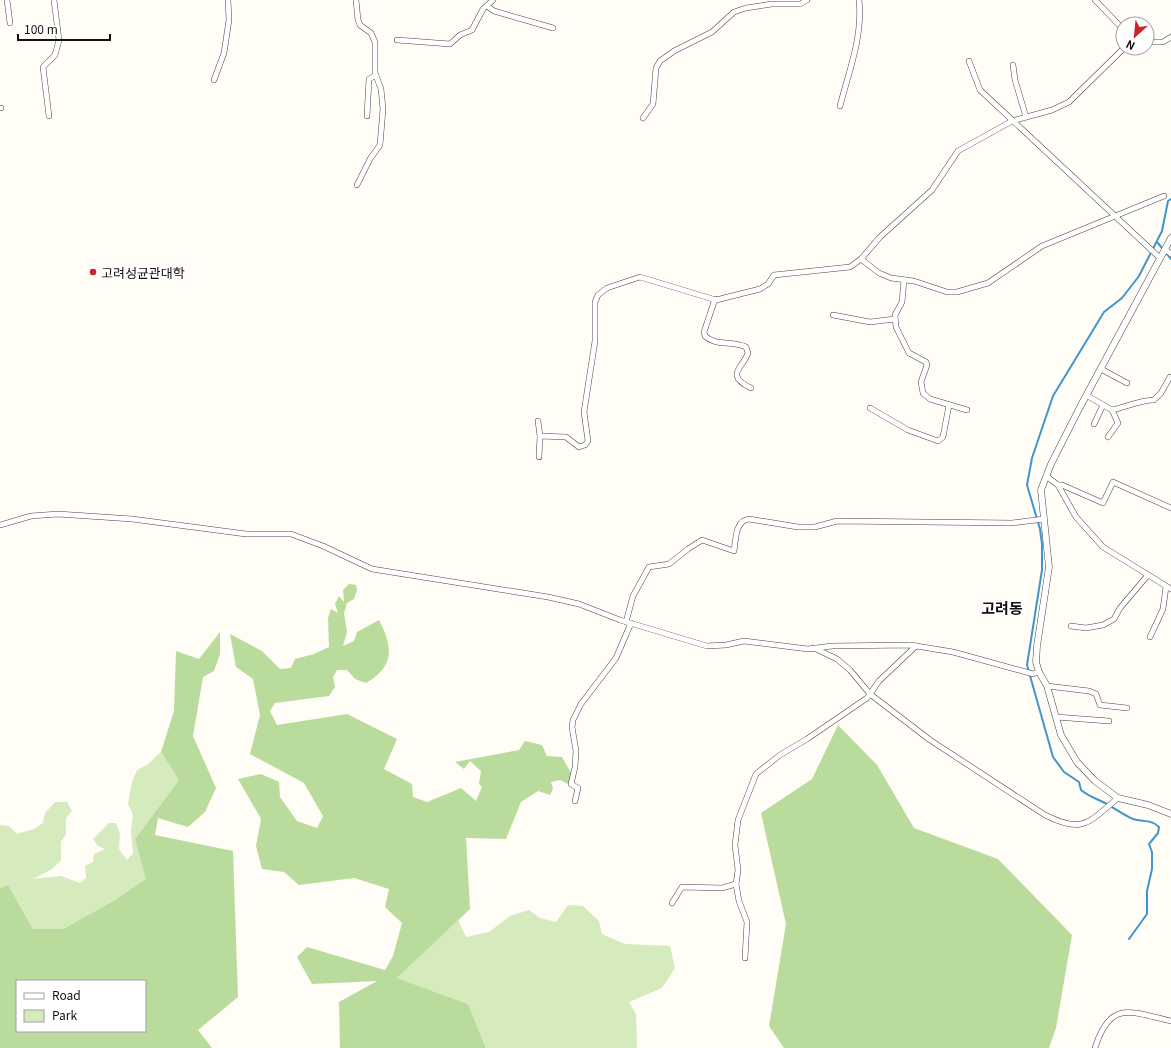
<svg xmlns="http://www.w3.org/2000/svg" width="1171" height="1048" font-family="Georgia,'Noto Sans KR',serif">
<rect width="100%" height="100%" fill="#fffdf5"/>
<g fill="#d5ebbd">
<path d="M 161,752 L 179,780 L 135,839 L 147,879 L 115,900 L 63,929 L 33,929 L 8,885 L 0,888 L 0,825 L 9,826 L 17,834 L 34,829 L 43,823 L 45,813 L 55,802 L 67,802 L 72,811 L 66,818 L 66,834 L 61,842 L 61,860 L 52,869 L 33,879 L 61,876 L 80,883 L 86,878 L 85,866 L 93,862 L 94,854 L 105,849 L 98,846 L 93,839 L 109,823 L 116,823 L 120,834 L 119,849 L 127,860 L 133,853 L 131,830 L 133,815 L 128,804 L 132,782 L 137,770 L 147,765 Z"/>
<path d="M 568,905 L 583,906 L 599,921 L 602,934 L 625,944 L 670,946 L 675,968 L 662,988 L 629,1002 L 636,1014 L 637,1048 L 486,1048 L 468,1004 L 397,978 L 458,920 L 466,937 L 489,932 L 510,916 L 529,910 L 540,918 L 556,922 Z"/>
</g>
<g fill="#b9dc9c" fill-rule="evenodd">
<path d="M 349,584 L 356,585 L 357,590 L 354,599 L 347,603 L 344,613 L 347,632 L 343,646 L 354,641 L 357,632 L 379,620 C 393,647 395,666 366,683 L 355,679 L 347,670 L 337,670 L 333,677 L 335,687 L 329,696 L 275,703 L 270,711 L 277,725 L 347,714 L 397,739 L 384,769 L 412,784 L 413,797 L 427,802 L 461,788 L 476,801 L 482,787 L 479,784 L 481,771 L 470,761 L 464,769 L 455,762 L 519,750 L 525,741 L 542,745 L 547,756 L 562,757 L 571,773 L 570,785 L 560,780 L 551,782 L 553,789 L 550,795 L 538,791 L 521,802 L 506,839 L 466,838 L 470,909 L 397,978 L 468,1004 L 486,1048 L 340,1048 L 339,1002 L 377,981 L 312,984 L 297,957 L 307,947 L 385,970 L 393,956 L 402,923 L 385,907 L 389,889 L 354,878 L 299,885 L 284,872 L 262,869 L 256,846 L 261,819 L 238,779 L 261,774 L 279,782 L 280,797 L 297,821 L 317,828 L 323,816 L 304,783 L 250,754 L 260,715 L 253,679 L 236,667 L 230,634 L 262,651 L 280,669 L 291,668 L 295,659 L 314,654 L 329,647 L 328,618 L 331,609 L 338,613 L 335,604 L 339,596 L 344,602 L 343,590 Z"/>
<path d="M 220,632 L 220,654 L 214,671 L 203,677 L 193,736 L 216,788 L 205,812 L 188,827 L 158,818 L 155,835 L 233,851 L 238,997 L 198,1030 L 212,1048 L 0,1048 L 0,888 L 8,885 L 33,929 L 63,929 L 115,900 L 146,879 L 135,839 L 179,780 L 161,752 L 174,711 L 176,651 L 199,659 ZM 17,981 L 145,981 L 145,1031 L 17,1031 Z"/>
<path d="M 838,725 L 877,765 L 914,828 L 998,859 L 1072,935 L 1056,1028 L 1049,1048 L 784,1048 L 769,1026 L 786,924 L 761,813 L 812,779 Z"/>
</g>
<g fill="none" stroke-linecap="round" stroke-linejoin="round">
<g stroke="#3f96cf" stroke-width="2">
<path d="M 1157,242 L 1171,259"/>
<path d="M 1129,939 L 1147,914 L 1147,891 L 1152,869 L 1152,852 L 1149,844 L 1158,833 L 1159,827 C 1151,819 1143,822 1133,819 C 1122,814 1113,807 1103,802 C 1095,798 1088,796 1081,790 L 1079,782 L 1064,772 L 1053,757 L 1027,665 L 1042,570 L 1042,544 L 1040,529 L 1027,485 L 1032,458 L 1053,396 L 1104,312 L 1122,298 L 1139,276 L 1162,231 L 1168,201 L 1171,199"/>
</g>
<defs>
<g id="minor">
<path d="M 7,0 L 10,23"/>
<path d="M 356,0 L 358,20 L 360,25 L 371,33 L 375,42 L 375,73 L 381,89 L 383,109 L 380,145 L 370,159 L 357,185"/>
<path d="M 1095,0 L 1123,29"/>
<path d="M 487,6 L 494,11 L 553,28"/>
<path d="M 397,40 L 450,44 L 460,35 L 472,30 L 483,9 L 493,0"/>
<path d="M 1147,42 L 1163,42 L 1171,37"/>
<path d="M 969,61 L 980,90 L 1160,258"/>
<path d="M 1013,65 L 1015,80 L 1026,117"/>
<path d="M 214,80 L 224,53 L 229,20 L 228,0"/>
<path d="M 840,106 C 849,71 863,36 859,0"/>
<path d="M 0,108 L 1,108"/>
<path d="M 49,116 L 43,67 L 55,55 L 59,40 L 54,0"/>
<path d="M 367,116 L 369,79 L 376,75"/>
<path d="M 643,118 L 653,104 L 656,68 L 660,61 L 674,51 L 712,32 L 734,12 L 746,8 L 772,4 L 800,4 L 807,0"/>
<path d="M 1165,249 L 1171,254"/>
<path d="M 861,259 L 879,273 L 891,278 L 914,281 L 947,292 L 957,292 L 988,283 L 1042,246 L 1164,196"/>
<path d="M 904,280 L 902,302 L 895,315 L 896,327 L 909,353 L 926,362 L 927,365 L 921,382 L 923,393 L 930,399 L 967,410"/>
<path d="M 715,299 L 704,332 L 705,336 C 717,347 733,340 746,347 L 748,353 C 743,368 724,375 751,388"/>
<path d="M 833,315 L 870,322 L 895,319"/>
<path d="M 1101,369 L 1127,383"/>
<path d="M 1086,395 L 1112,410 C 1125,407 1141,400 1154,400 L 1161,393 L 1170,377"/>
<path d="M 870,408 L 908,430 L 938,441 L 943,437 L 949,405"/>
<path d="M 538,421 L 540,436"/>
<path d="M 1094,424 L 1103,405"/>
<path d="M 1108,437 L 1118,423 L 1112,410"/>
<path d="M 539,457 L 540,436 L 566,437 L 579,447 L 585,445 L 588,441 L 584,412 L 595,341 L 595,302 L 598,295 L 607,288 L 640,277 L 716,300 L 760,289 L 768,284 L 774,275 L 850,267 L 861,259 L 880,237 L 932,190 L 958,151 L 1012,121 L 1052,110 L 1069,102 L 1124,48"/>
<path d="M 1046,476 L 1058,485 L 1076,517 L 1103,547 L 1171,589"/>
<path d="M 1058,485 L 1062,485 L 1103,503 L 1113,482 L 1171,508"/>
<path d="M 0,525 L 31,516 L 58,514 L 132,519 L 246,534 L 291,534 L 323,546 L 372,569 L 548,597 L 579,604 L 620,620 L 707,646 L 726,645 L 744,641 L 808,649 L 832,646 L 910,645 L 953,652 L 1026,672 L 1033,674 L 1039,672"/>
<path d="M 626,622 L 633,596 L 649,567 L 669,564 L 688,549 L 702,540 L 734,551 C 736,539 735,521 749,519 L 798,527 L 815,527 L 837,521 L 1012,523 L 1044,519"/>
<path d="M 1071,626 L 1086,628 L 1103,625 L 1114,619 L 1120,608 L 1148,575"/>
<path d="M 1150,637 L 1163,609 L 1166,587"/>
<path d="M 814,648 L 837,659 L 850,670 L 870,694 L 930,740 L 1045,815 C 1083,834 1088,823 1118,798"/>
<path d="M 1047,686 L 1089,691 L 1096,694 L 1100,705 L 1127,708"/>
<path d="M 1056,717 L 1109,721"/>
<path d="M 575,801 L 578,788 L 571,784 L 575,767 L 576,751 L 572,727 L 573,720 L 581,704 L 616,658 L 631,623"/>
<path d="M 736,884 L 739,901 L 747,922 L 745,958"/>
<path d="M 672,903 L 682,887 L 722,888 L 736,884 L 738,870 L 735,845 L 738,820 L 756,774 L 780,755 L 807,739 L 867,698 L 879,681 L 916,646"/>
<path d="M 1095,1048 C 1110,999 1131,1012 1171,1021"/>
</g>
<path id="tertiary" d="M 1171,238 L 1080,407 L 1051,464 L 1041,490 L 1049,567 L 1037,646 L 1036,662 L 1039,672 L 1047,686 L 1061,735 L 1077,762 L 1095,781 L 1118,798 L 1148,805 L 1171,814"/>
</defs>
<use href="#minor" stroke="#444" stroke-width="6"/>
<use href="#tertiary" stroke="#444" stroke-width="7"/>
<use href="#minor" stroke="#fff" stroke-width="5"/>
<use href="#tertiary" stroke="#fff" stroke-width="6"/>
</g>
<circle fill="#c4262e" stroke="#fff" stroke-width="1.5" cx="93" cy="272" r="4"/>
<g text-anchor="middle" dominant-baseline="central" stroke-width="4" stroke-linejoin="round" paint-order="stroke">
<g font-size="13" fill="#111" stroke="#fff" text-anchor="start">
<text x="101" y="272">고려성균관대학</text>
</g>
<g font-size="15" font-weight="bold" fill="#111" stroke="#fff">
<text x="1002" y="607">고려동</text>
</g>
</g>
<rect x="16" y="980" width="130" height="52" fill="#ffffff" stroke="#a0a0a0"/>
<rect x="24" y="993" width="20" height="6" fill="#ffffff" stroke="#a0a0a0"/>
<text x="52" y="1000" font-size="12" fill="#111111">Road</text>
<rect x="24" y="1010" width="20" height="12" fill="#d5ebbd" stroke="#a0a0a0"/>
<text x="52" y="1020" font-size="12" fill="#111111">Park</text>
<g transform="translate(1135 36) rotate(207)"><circle r="19" fill="#ffffff" stroke="#a0a0a0"/>
<path d="M0-3L7 15L0 10L-7 15Z" fill="#c4262e"/>
<text y="-6" font-size="11" font-weight="bold" text-anchor="middle" fill="#111111">N</text>
</g>
<path d="M18 34v6h92v-6" fill="none" stroke="#111111" stroke-width="2"/>
<text x="24" y="34" font-size="12" fill="#111111" stroke="#ffffff" stroke-width="3" paint-order="stroke">100 m</text>
</svg>
